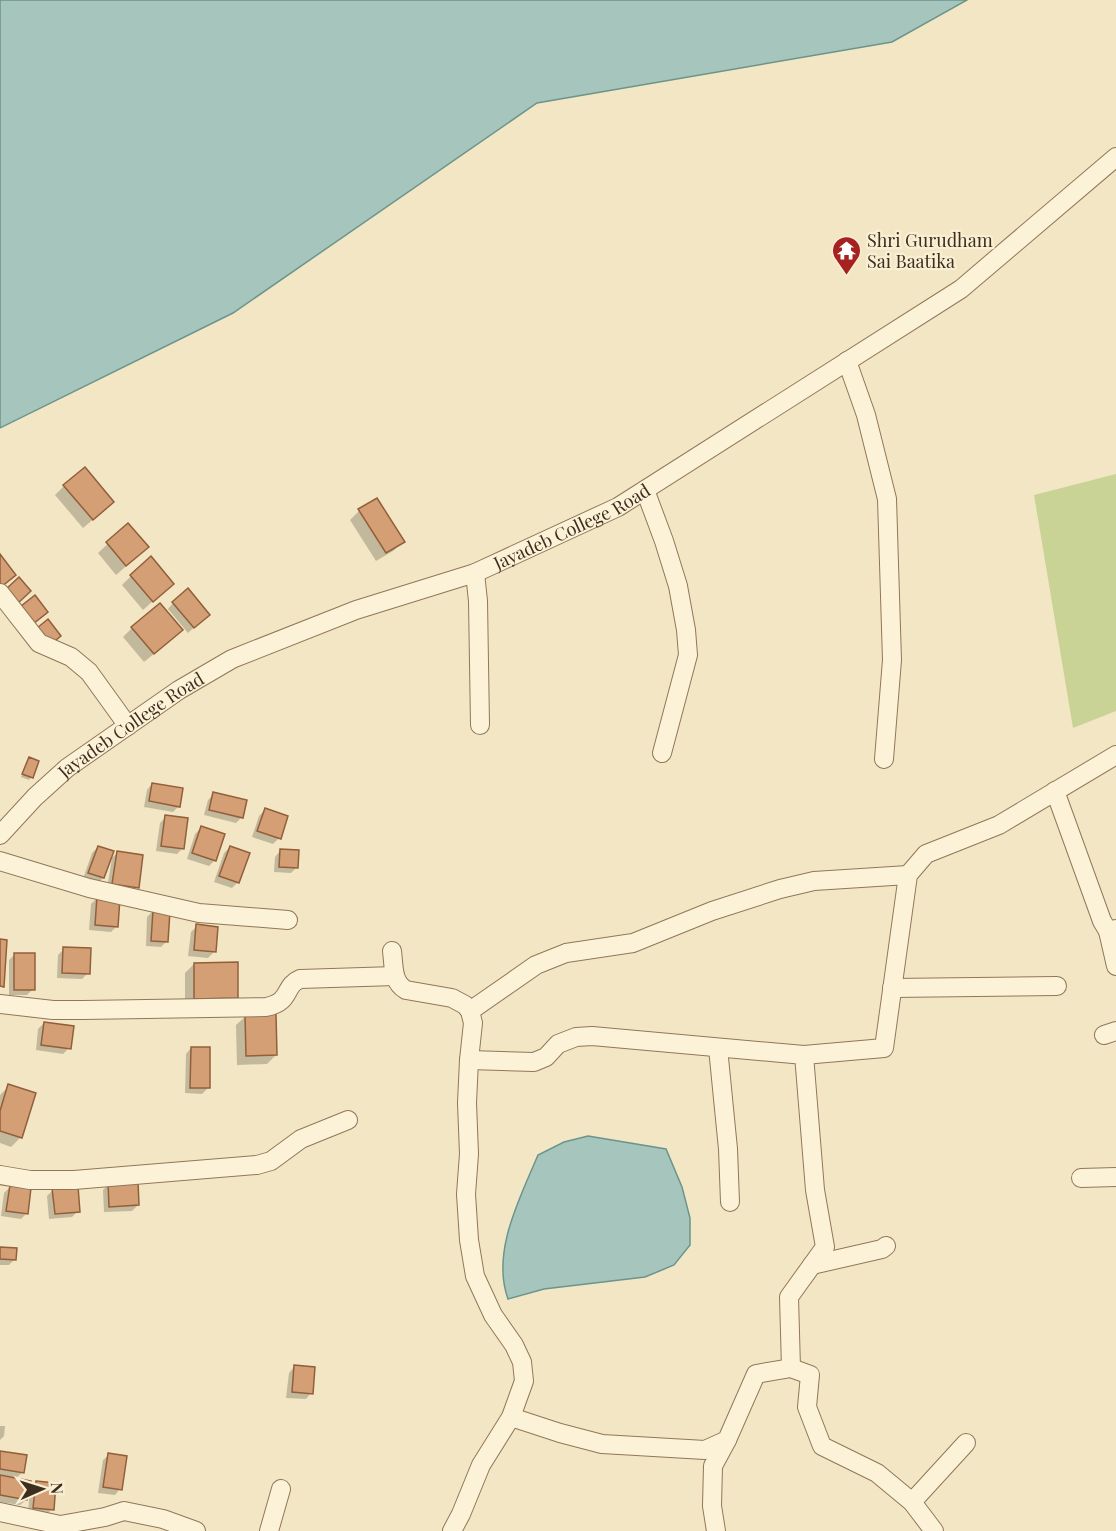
<svg xmlns="http://www.w3.org/2000/svg" width="1116" height="1531" font-family="'Playfair Display',serif">
<rect width="100%" height="100%" fill="#f3e6c4"/>
<path fill="#cad396" d="M 1116,474 L 1116,711 L 1073,728 L 1034,495 Z"/>
<g fill="#a6c5bd" stroke="#6b958c" stroke-width="1.5">
<path d="M 0,0 L 967,0 L 892,42 L 537,103 L 233,313 L 0,428 Z"/>
<path d="M 588,1136 L 666,1149 L 682,1187 L 690,1218 L 690,1245 L 674,1265 L 645,1277 L 544,1289 L 508,1299 C 491,1252 520,1198 538,1155 L 564,1142 Z"/>
</g>
<g fill="#0003">
<path d="M 64,486 L 103,511 L 83,528 L 55,495 Z"/>
<path d="M 359,511 L 403,542 L 393,551 L 376,561 L 350,520 Z"/>
<path d="M 128,525 L 138,556 L 116,575 L 98,553 Z"/>
<path d="M 131,576 L 172,584 L 143,610 L 122,585 Z"/>
<path d="M 173,603 L 202,620 L 188,633 L 168,609 Z"/>
<path d="M 132,628 L 172,639 L 144,662 L 123,637 Z"/>
<path d="M 30,759 L 31,777 L 29,780 L 21,777 Z"/>
<path d="M 152,784 L 179,806 L 173,812 L 144,807 L 147,790 Z"/>
<path d="M 214,794 L 242,817 L 236,823 L 204,815 L 208,800 Z"/>
<path d="M 265,810 L 279,838 L 273,844 L 252,837 L 259,816 Z"/>
<path d="M 166,817 L 183,848 L 177,854 L 156,851 L 160,823 Z"/>
<path d="M 201,828 L 215,860 L 209,866 L 187,859 L 195,834 Z"/>
<path d="M 98,847 L 103,878 L 97,884 L 83,879 L 92,853 Z"/>
<path d="M 230,847 L 238,882 L 232,888 L 214,882 L 224,853 Z"/>
<path d="M 280,851 L 297,867 L 291,873 L 274,872 L 275,857 Z"/>
<path d="M 118,852 L 137,887 L 131,893 L 107,889 L 112,858 Z"/>
<path d="M 97,898 L 117,926 L 111,932 L 89,930 L 91,904 Z"/>
<path d="M 153,911 L 167,941 L 161,947 L 146,946 L 147,917 Z"/>
<path d="M 197,926 L 214,952 L 208,958 L 188,956 L 191,932 Z"/>
<path d="M 64,949 L 88,973 L 82,979 L 57,978 L 58,955 Z"/>
<path d="M 15,954 L 33,989 L 27,995 L 9,995 L 9,960 Z"/>
<path d="M 194,964 L 236,998 L 227,1007 L 185,1007 L 185,973 Z"/>
<path d="M 246,1016 L 276,1055 L 267,1064 L 237,1065 L 236,1025 Z"/>
<path d="M 44,1023 L 69,1048 L 63,1054 L 36,1050 L 38,1029 Z"/>
<path d="M 191,1048 L 208,1088 L 202,1094 L 185,1093 L 186,1054 Z"/>
<path d="M 9,1086 L 21,1137 L 11,1147 L 0,1143 L 0,1095 Z"/>
<path d="M 109,1184 L 138,1205 L 132,1211 L 104,1212 L 103,1190 Z"/>
<path d="M 10,1187 L 27,1213 L 21,1219 L 1,1216 L 4,1193 Z"/>
<path d="M 53,1190 L 78,1211 L 72,1217 L 49,1219 L 47,1196 Z"/>
<path d="M 0,1248 L 15,1259 L 9,1265 L 0,1265 Z"/>
<path d="M 294,1367 L 311,1393 L 306,1399 L 286,1398 L 289,1373 Z"/>
<path d="M 0,1426 L 5,1426 L 4,1436 L 0,1440 Z"/>
<path d="M 0,1453 L 23,1472 L 15,1479 L 26,1500 L 20,1505 L 0,1502 Z"/>
<path d="M 109,1455 L 120,1489 L 115,1495 L 98,1493 L 103,1460 Z"/>
<path d="M 36,1483 L 52,1509 L 46,1515 L 28,1513 L 30,1489 Z"/>
</g>
<g fill="#d59f75" stroke="#925f3b" stroke-width="1.5">
<path d="M 85,467 L 114,502 L 93,520 L 63,485 Z"/>
<path d="M 377,498 L 405,542 L 386,553 L 358,509 Z"/>
<path d="M 128,523 L 149,547 L 126,566 L 106,542 Z"/>
<path d="M 0,554 L 16,575 L 1,587 L 0,586 Z"/>
<path d="M 151,556 L 174,584 L 153,602 L 130,575 Z"/>
<path d="M 19,577 L 31,591 L 17,604 L 5,590 Z"/>
<path d="M 188,588 L 210,615 L 194,628 L 172,602 Z"/>
<path d="M 35,595 L 48,612 L 33,624 L 20,607 Z"/>
<path d="M 160,603 L 183,630 L 154,654 L 131,627 Z"/>
<path d="M 48,619 L 61,636 L 50,645 L 37,628 Z"/>
<path d="M 29,757 L 39,761 L 33,778 L 22,774 Z"/>
<path d="M 152,783 L 183,788 L 180,807 L 149,801 Z"/>
<path d="M 213,792 L 247,800 L 243,818 L 209,810 Z"/>
<path d="M 265,808 L 288,816 L 281,839 L 257,831 Z"/>
<path d="M 165,815 L 188,818 L 184,849 L 161,846 Z"/>
<path d="M 201,826 L 225,834 L 216,861 L 192,853 Z"/>
<path d="M 98,846 L 114,851 L 104,878 L 88,873 Z"/>
<path d="M 230,846 L 250,853 L 239,883 L 219,876 Z"/>
<path d="M 280,849 L 299,850 L 298,868 L 279,867 Z"/>
<path d="M 117,851 L 143,855 L 139,888 L 112,884 Z"/>
<path d="M 97,896 L 120,898 L 118,927 L 95,925 Z"/>
<path d="M 153,910 L 170,911 L 168,942 L 151,941 Z"/>
<path d="M 196,924 L 218,927 L 216,952 L 194,950 Z"/>
<path d="M 0,939 L 7,940 L 4,987 L 0,986 Z"/>
<path d="M 63,947 L 91,948 L 90,974 L 62,973 Z"/>
<rect x="14" y="953" width="21" height="37"/>
<path d="M 238,962 L 238,998 L 194,999 L 194,963 Z"/>
<path d="M 245,1014 L 276,1014 L 277,1055 L 246,1056 Z"/>
<path d="M 44,1022 L 74,1026 L 71,1049 L 41,1045 Z"/>
<path d="M 191,1047 L 210,1047 L 210,1088 L 190,1088 Z"/>
<path d="M 8,1084 L 36,1093 L 22,1138 L 0,1131 L 0,1111 Z"/>
<path d="M 138,1181 L 139,1205 L 109,1207 L 108,1183 Z"/>
<path d="M 10,1185 L 31,1188 L 28,1214 L 6,1211 Z"/>
<path d="M 78,1186 L 80,1212 L 55,1214 L 52,1188 Z"/>
<path d="M 0,1247 L 17,1248 L 16,1260 L 0,1259 Z"/>
<path d="M 294,1365 L 315,1367 L 313,1394 L 292,1392 Z"/>
<path d="M 0,1451 L 27,1455 L 24,1473 L 0,1469 Z"/>
<path d="M 108,1453 L 127,1456 L 122,1490 L 103,1487 Z"/>
<path d="M 0,1475 L 31,1481 L 27,1500 L 0,1495 Z"/>
<path d="M 36,1481 L 56,1483 L 54,1510 L 33,1508 Z"/>
</g>
<g fill="none" stroke-linecap="round" stroke-linejoin="round">
<defs>
<g id="minor">
<path d="M 847,361 L 866,415 L 887,499 L 892,660 L 884,759"/>
<path d="M 645,490 L 664,541 L 678,586 L 686,630 L 688,655 L 662,753"/>
<path d="M 475,573 L 478,601 L 480,725"/>
<path d="M 0,593 L 39,643 L 71,657 L 89,672 L 128,726"/>
<path d="M 1055,791 L 1102,921 L 1108,931 L 1116,929"/>
<path id="s1" d="M 0,835 L 35,797 L 67,768 L 179,690 L 232,659 L 356,610 L 475,573 L 618,507 L 961,289 L 1116,157"/>
<path d="M 0,861 L 89,888 L 199,913 L 288,920"/>
<path d="M 1108,931 L 1116,966"/>
<path d="M 392,951 C 394,966 392,982 406,990 L 452,998 L 465,1005 L 470,1011 L 473,1023 L 469,1060 L 467,1103 L 469,1154 L 466,1194 L 469,1240 L 475,1276 L 493,1315 L 514,1345 L 522,1362 L 524,1381 L 511,1417 L 481,1465 L 461,1514 L 452,1531"/>
<path d="M 892,988 L 1057,986"/>
<path d="M 0,1004 L 53,1010 L 83,1010 L 266,1007 C 292,1002 283,986 300,979 L 395,976"/>
<path d="M 470,1011 L 536,965 L 566,953 L 633,943 L 712,911 L 780,889 L 814,881 L 908,875"/>
<path d="M 1104,1035 L 1116,1031"/>
<path d="M 718,1048 L 728,1149 L 730,1202"/>
<path d="M 804,1055 L 884,1048 L 908,875 L 926,854 L 999,825 L 1116,755"/>
<path d="M 469,1060 L 534,1062 L 546,1057 L 558,1044 L 576,1037 L 592,1036 L 804,1055 L 815,1190 L 825,1247 L 789,1297 L 791,1368"/>
<path d="M 0,1175 L 30,1180 L 74,1180 L 257,1165 L 271,1161 L 301,1139 L 348,1120"/>
<path d="M 1081,1178 L 1116,1177"/>
<path d="M 812,1265 L 882,1249 L 886,1246"/>
<path d="M 511,1417 L 560,1433 L 602,1444 L 705,1450 L 727,1440 L 756,1374 L 791,1368 L 810,1375 L 807,1407 L 822,1446 L 877,1473 L 912,1502 L 934,1531"/>
<path d="M 912,1502 L 966,1443"/>
<path d="M 0,1512 L 60,1525 L 105,1517 L 124,1511 L 163,1519 L 196,1531"/>
<path d="M 269,1531 L 281,1489"/>
<path d="M 716,1531 L 712,1506 L 713,1466 L 727,1440"/>
</g>
</defs>
<use href="#minor" stroke="#907758" stroke-width="20"/>
<use href="#minor" stroke="#fcf2d8" stroke-width="18"/>
</g>
<defs>
<symbol id="temple-pin" viewBox="-11 -11 22 30"><path d="M0 17L-7.5 6A9.5 9.5 0 1 1 7.5 6Z" fill="#a62221" stroke="#f9efd4"/><path d="M0-6L5-2H3V0L6.5 2.5H4V6H1.5V3h-3V6H-4V2.5H-6.5L-3 0V-2H-5Z" fill="#fff"/></symbol>
</defs>
<g fill-rule="evenodd">
<use href="#temple-pin" x="830" y="234" width="33" height="45"/>
</g>
<g text-anchor="middle" dominant-baseline="central" stroke-width="4.5" stroke-linejoin="round" paint-order="stroke">
<g font-size="18" fill="#3e2e1d" stroke="#f9efd4" text-anchor="start">
<text x="867" y="240">Shri Gurudham<tspan x="867" dy="21">Sai Baatika</tspan></text>
</g>
<g font-size="18" fill="#3e2e1d" stroke="#f9efd4">
<text stroke="none"><textPath href="#s1" startOffset="658">Jayadeb College Road</textPath></text>
<text stroke="none"><textPath href="#s1" startOffset="172">Jayadeb College Road</textPath></text>
</g>
</g>
<g transform="translate(42 1489) rotate(87)" stroke="#f9efd4" stroke-width="4.5" paint-order="stroke">
<path d="M0-4.5L10 22L0 15L-10 22Z" fill="#3e2e1d"/>
<text y="-9" font-size="16" font-weight="bold" text-anchor="middle" fill="#3e2e1d">N</text>
</g>
</svg>
